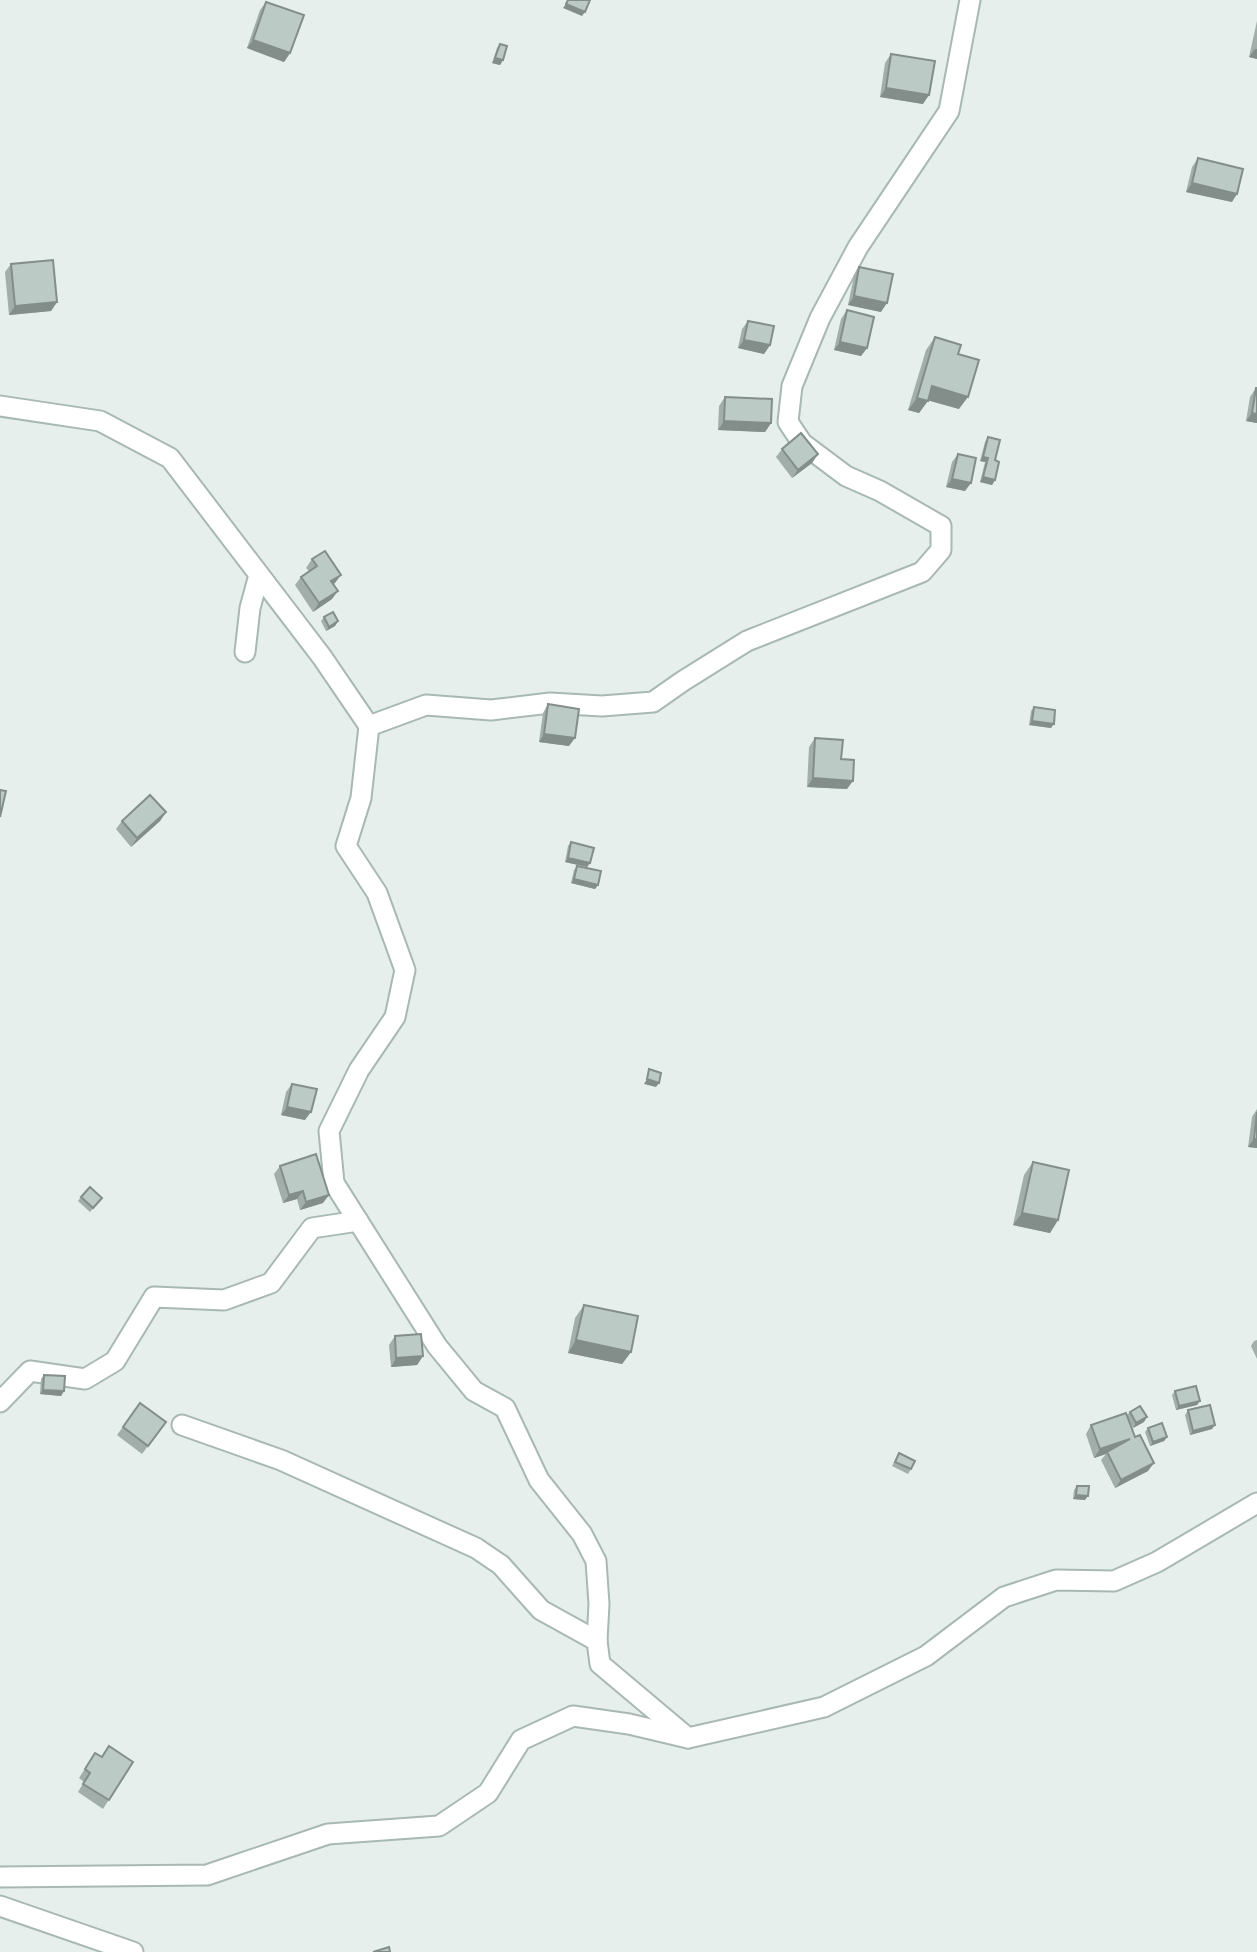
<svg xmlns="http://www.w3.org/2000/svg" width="1257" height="1952" font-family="'Sofia Sans Condensed',sans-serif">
<rect width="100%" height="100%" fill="#e6efeb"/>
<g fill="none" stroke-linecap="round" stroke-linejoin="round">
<defs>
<g id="minor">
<path d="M 0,406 L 100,421 L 170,458 L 322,657 L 369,726 L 361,798 L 346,846 L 377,893 L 405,970 L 395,1017 L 359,1070 L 329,1131 L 334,1183 L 437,1346 L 474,1391 L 505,1408 L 539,1480 L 582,1534 L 596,1561 L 599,1604 L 597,1641 L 600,1664 L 688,1738"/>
<path d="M 245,652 L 250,608 L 259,575"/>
<path d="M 369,726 L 426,705 L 491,710 L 550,703 L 602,706 L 653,702 L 683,681 L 747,641 L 922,572 L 941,550 L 941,526 L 880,491 L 846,476 L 802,443 L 788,422 L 792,386 L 820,318 L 858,247 L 949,111 L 970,0"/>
<path d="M 0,1402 L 30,1371 L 85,1379 L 115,1361 L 154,1297 L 224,1300 L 271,1283 L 312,1228 L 358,1221"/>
<path d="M 182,1425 L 281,1460 L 476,1548 L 501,1565 L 541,1610 L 597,1641"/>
<path d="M 0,1877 L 207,1875 L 328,1834 L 439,1826 L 488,1793 L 521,1740 L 573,1716 L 629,1724 L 688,1738 L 824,1707 L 926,1656 L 1004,1597 L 1056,1580 L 1114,1581 L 1157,1562 L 1257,1503"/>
<path d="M 0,1906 L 133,1952"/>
</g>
</defs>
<use href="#minor" stroke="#a8b8b2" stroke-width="23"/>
<use href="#minor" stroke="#fff" stroke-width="19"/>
</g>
<g fill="#a1aea9">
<path d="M 266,2 L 290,53 L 284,62 L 247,48 L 260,10 Z"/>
<path d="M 1257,21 L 1257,59 L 1249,57 Z"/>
<path d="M 500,44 L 503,60 L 500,65 L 492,63 L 497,48 Z"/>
<path d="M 891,54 L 923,104 L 880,97 L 885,63 Z"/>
<path d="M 1198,158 L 1232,202 L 1186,192 L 1192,167 Z"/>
<path d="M 11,264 L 57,302 L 51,311 L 9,315 L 5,272 Z"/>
<path d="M 859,267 L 881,312 L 848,305 L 854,276 Z"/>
<path d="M 847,310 L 867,348 L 861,356 L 834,350 L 841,319 Z"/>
<path d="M 748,321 L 770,345 L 764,354 L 738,348 L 742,329 Z"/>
<path d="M 935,337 L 958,354 L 959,409 L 928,400 L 919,413 L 908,410 L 926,350 Z"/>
<path d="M 1256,388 L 1257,388 L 1257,423 L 1246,421 L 1250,397 Z"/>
<path d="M 725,397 L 771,423 L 765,432 L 718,430 L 719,406 Z"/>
<path d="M 988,437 L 995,460 L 995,480 L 992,485 L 980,482 L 985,462 L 980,461 L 985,442 Z"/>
<path d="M 782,449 L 818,454 L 812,463 L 792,478 L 776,457 Z"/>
<path d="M 958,454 L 965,491 L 946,487 L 952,462 Z"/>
<path d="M 312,559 L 335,583 L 333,584 L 332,599 L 313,612 L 295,585 L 301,577 L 309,571 L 306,568 Z"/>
<path d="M 324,617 L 338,621 L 335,626 L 326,631 L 321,621 Z"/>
<path d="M 548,704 L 569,746 L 539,742 L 543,713 Z"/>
<path d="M 1034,707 L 1051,728 L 1029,725 L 1031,711 Z"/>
<path d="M 815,738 L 841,759 L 847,789 L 807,787 L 809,747 Z"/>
<path d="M 166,812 L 160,821 L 131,847 L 116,829 L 122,821 Z"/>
<path d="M 571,842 L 590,863 L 587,867 L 565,862 L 568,846 Z"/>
<path d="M 577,866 L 598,885 L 595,889 L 571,883 L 574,870 Z"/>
<path d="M 292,1084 L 305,1120 L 281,1115 L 286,1092 Z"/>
<path d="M 1257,1109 L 1257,1148 L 1248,1147 L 1252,1117 Z"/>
<path d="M 1033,1162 L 1058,1220 L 1050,1233 L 1013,1225 L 1024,1175 Z"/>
<path d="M 280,1166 L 323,1203 L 300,1210 L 297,1199 L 283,1203 L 274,1174 Z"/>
<path d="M 81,1197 L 102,1198 L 90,1212 L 78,1201 Z"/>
<path d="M 584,1305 L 631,1352 L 622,1364 L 568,1353 L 575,1318 Z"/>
<path d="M 395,1336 L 423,1356 L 417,1365 L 391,1367 L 389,1345 Z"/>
<path d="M 1257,1340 L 1257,1359 L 1251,1346 L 1254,1341 Z"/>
<path d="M 44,1375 L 64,1391 L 61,1396 L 40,1394 L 41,1379 Z"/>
<path d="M 1175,1391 L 1200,1401 L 1197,1405 L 1176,1410 L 1172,1395 Z"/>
<path d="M 140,1403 L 166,1422 L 142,1454 L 117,1435 Z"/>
<path d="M 1188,1410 L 1212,1429 L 1190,1435 L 1185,1415 Z"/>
<path d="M 1130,1412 L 1144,1422 L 1133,1428 L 1128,1419 L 1148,1471 L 1115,1488 L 1101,1460 L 1106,1454 L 1094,1458 L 1086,1434 L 1091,1425 L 1127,1415 Z"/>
<path d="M 1148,1428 L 1167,1437 L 1164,1441 L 1150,1446 L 1145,1432 Z"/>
<path d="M 899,1453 L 911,1469 L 908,1474 L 892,1466 Z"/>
<path d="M 1077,1486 L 1085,1500 L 1073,1499 L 1074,1490 Z"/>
<path d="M 95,1753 L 102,1757 L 133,1762 L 103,1809 L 78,1792 L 84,1782 L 79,1778 Z"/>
</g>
<g fill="#838d89">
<path d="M 566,4 L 585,12 L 582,16 L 563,8 Z"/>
<path d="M 253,40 L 290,53 L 284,62 L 247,48 Z"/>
<path d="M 1255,49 L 1257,49 L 1257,59 L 1249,57 Z"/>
<path d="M 495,58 L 503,60 L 500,65 L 492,63 Z"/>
<path d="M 886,88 L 929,95 L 923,104 L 880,97 Z"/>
<path d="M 1192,183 L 1237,194 L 1232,202 L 1186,192 Z"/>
<path d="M 854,296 L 887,303 L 881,312 L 848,305 Z"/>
<path d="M 57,302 L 51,311 L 9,315 L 15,306 Z"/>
<path d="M 744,340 L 770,345 L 764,354 L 738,348 Z"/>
<path d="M 840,342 L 867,348 L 861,356 L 834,350 Z"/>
<path d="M 932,386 L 968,397 L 959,409 L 923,399 Z"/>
<path d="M 917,398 L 928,401 L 919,413 L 908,410 Z"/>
<path d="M 1252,413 L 1257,414 L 1257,423 L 1246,421 Z"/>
<path d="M 724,421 L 771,423 L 765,432 L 718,430 Z"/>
<path d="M 818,454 L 812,463 L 792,478 L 798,470 Z"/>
<path d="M 983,457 L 988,458 L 985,462 L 980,461 Z"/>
<path d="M 983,477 L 995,480 L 992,485 L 980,482 Z"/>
<path d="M 952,479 L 971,483 L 965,491 L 946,487 Z"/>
<path d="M 341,575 L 335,583 L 325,589 L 331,581 Z"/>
<path d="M 338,591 L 332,599 L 313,612 L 319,603 Z"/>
<path d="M 338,621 L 335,626 L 326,631 L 329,627 Z"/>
<path d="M 1032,721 L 1054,724 L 1051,728 L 1029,725 Z"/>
<path d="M 544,734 L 575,738 L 569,746 L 539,742 Z"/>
<path d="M 813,778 L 853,781 L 847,789 L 807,787 Z"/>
<path d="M 166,812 L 160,821 L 131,847 L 137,838 Z"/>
<path d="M 568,858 L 590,863 L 587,867 L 565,862 Z"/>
<path d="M 574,879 L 598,885 L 595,889 L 571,883 Z"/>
<path d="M 647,1079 L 659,1083 L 656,1087 L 644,1084 Z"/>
<path d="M 287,1107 L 311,1112 L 305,1120 L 281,1115 Z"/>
<path d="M 1254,1139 L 1257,1139 L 1257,1148 L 1248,1147 Z"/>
<path d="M 303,1191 L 297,1199 L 283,1203 L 289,1195 Z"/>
<path d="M 329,1195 L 323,1203 L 300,1210 L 306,1202 Z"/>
<path d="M 1022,1213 L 1058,1220 L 1050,1233 L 1013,1225 Z"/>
<path d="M 576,1340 L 631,1352 L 622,1364 L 568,1353 Z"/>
<path d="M 423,1356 L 417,1365 L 391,1367 L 396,1358 Z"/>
<path d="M 43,1390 L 64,1391 L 61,1396 L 40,1394 Z"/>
<path d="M 1200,1401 L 1197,1405 L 1176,1410 L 1179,1406 Z"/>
<path d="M 1147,1417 L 1144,1422 L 1133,1428 L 1136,1423 Z"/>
<path d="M 1215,1425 L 1212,1429 L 1190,1435 L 1193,1431 Z"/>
<path d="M 1167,1437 L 1164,1441 L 1150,1446 L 1153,1442 Z"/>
<path d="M 1130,1439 L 1107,1452 L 1106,1454 L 1094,1458 L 1100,1449 Z"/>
<path d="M 1154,1463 L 1148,1471 L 1115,1488 L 1121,1480 Z"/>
<path d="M 1076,1495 L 1088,1496 L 1085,1500 L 1073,1499 Z"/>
</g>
<g fill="#bbcac4" stroke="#838d89" stroke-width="2">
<path d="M 568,0 L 590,0 L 585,12 L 566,4 Z"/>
<path d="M 266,2 L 304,15 L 290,53 L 253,40 Z"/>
<path d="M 500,44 L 507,46 L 503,60 L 495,58 Z"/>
<path d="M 891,54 L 935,61 L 929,95 L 886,88 Z"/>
<path d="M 1198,158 L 1243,169 L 1237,194 L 1192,183 Z"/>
<path d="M 53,260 L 57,302 L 15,306 L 11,264 Z"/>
<path d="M 859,267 L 893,274 L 887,303 L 854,296 Z"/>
<path d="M 847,310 L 874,317 L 867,348 L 840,342 Z"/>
<path d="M 748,321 L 774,326 L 770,345 L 744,340 Z"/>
<path d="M 935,337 L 961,345 L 958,354 L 979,360 L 968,397 L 932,386 L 928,401 L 917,398 Z"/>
<path d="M 1256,388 L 1257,388 L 1257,414 L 1252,413 Z"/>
<path d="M 725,397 L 772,399 L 771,423 L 724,421 Z"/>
<path d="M 801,433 L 818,454 L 798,470 L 782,449 Z"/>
<path d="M 988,437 L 1000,440 L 995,460 L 999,462 L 995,480 L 983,477 L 988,458 L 983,457 Z"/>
<path d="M 958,454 L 976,458 L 971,483 L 952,479 Z"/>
<path d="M 325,551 L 341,575 L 331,581 L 338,591 L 319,603 L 301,577 L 317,566 L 312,559 Z"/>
<path d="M 333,612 L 338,621 L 329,627 L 324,617 Z"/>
<path d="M 548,704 L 579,709 L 575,738 L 544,734 Z"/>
<path d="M 1034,707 L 1055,710 L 1054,724 L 1032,721 Z"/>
<path d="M 815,738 L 843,740 L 841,759 L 854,760 L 853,781 L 813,778 Z"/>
<path d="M 0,790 L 6,791 L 0,817 Z"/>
<path d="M 150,795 L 166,812 L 137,838 L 122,821 Z"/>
<path d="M 571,842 L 594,848 L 590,863 L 568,858 Z"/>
<path d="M 577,866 L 601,871 L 598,885 L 574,879 Z"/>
<path d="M 649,1069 L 661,1073 L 659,1083 L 647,1079 Z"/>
<path d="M 292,1084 L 317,1089 L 311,1112 L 287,1107 Z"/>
<path d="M 1257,1112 L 1257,1139 L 1254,1139 Z"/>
<path d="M 316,1154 L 329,1195 L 306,1202 L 303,1191 L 289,1195 L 280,1166 Z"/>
<path d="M 1033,1162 L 1069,1170 L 1058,1220 L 1022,1213 Z"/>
<path d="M 90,1187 L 102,1198 L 93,1208 L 81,1197 Z"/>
<path d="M 584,1305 L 638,1316 L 631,1352 L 576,1340 Z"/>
<path d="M 421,1334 L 423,1356 L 396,1358 L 395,1336 Z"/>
<path d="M 44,1375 L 65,1376 L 64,1391 L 43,1390 Z"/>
<path d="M 1196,1386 L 1200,1401 L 1179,1406 L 1175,1391 Z"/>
<path d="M 140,1403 L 166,1422 L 148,1446 L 123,1427 Z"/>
<path d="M 1210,1405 L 1215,1425 L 1193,1431 L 1188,1410 Z"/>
<path d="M 1140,1406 L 1147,1417 L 1136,1423 L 1130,1412 Z"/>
<path d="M 1126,1413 L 1135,1437 L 1140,1435 L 1154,1463 L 1121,1480 L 1107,1452 L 1130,1439 L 1100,1449 L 1091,1425 Z"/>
<path d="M 1162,1423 L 1167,1437 L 1153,1442 L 1148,1428 Z"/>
<path d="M 899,1453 L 915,1461 L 911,1469 L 895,1462 Z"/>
<path d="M 1077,1486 L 1089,1486 L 1088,1496 L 1076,1495 Z"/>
<path d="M 109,1746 L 133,1762 L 109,1800 L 83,1784 L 90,1773 L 85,1769 L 95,1753 L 102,1757 Z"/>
<path d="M 389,1947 L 390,1952 L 373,1952 Z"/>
</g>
</svg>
